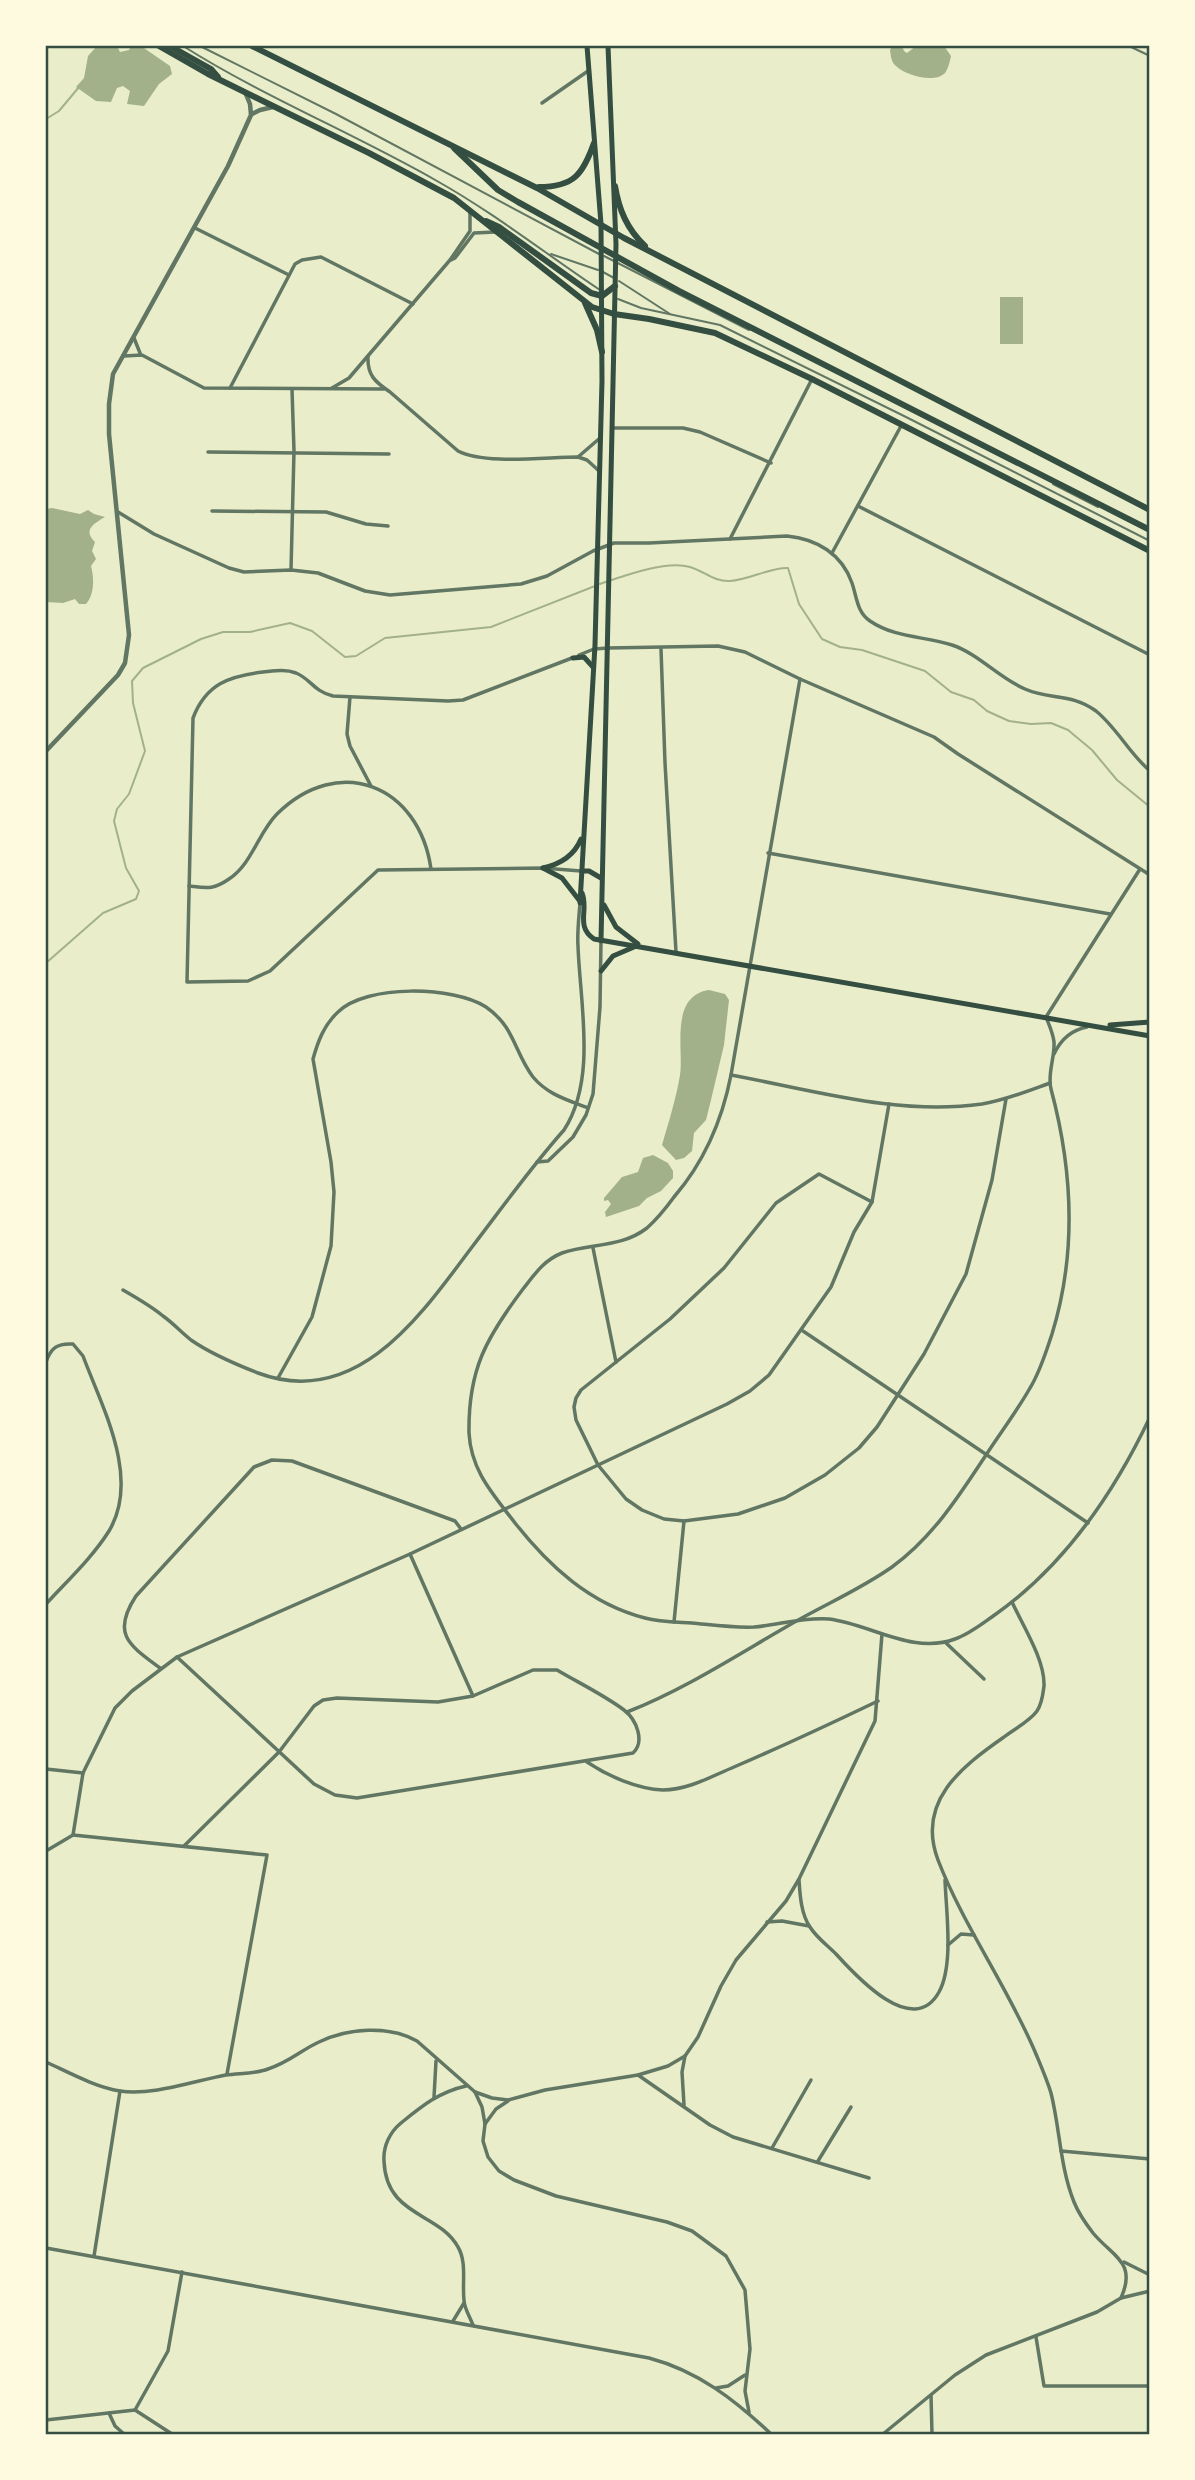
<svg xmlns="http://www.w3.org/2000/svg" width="1195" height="2480" font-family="Ubuntu,sans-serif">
<rect width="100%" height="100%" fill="#e9edc9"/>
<g fill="#a3b18a">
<path d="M 97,46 L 117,46 L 120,52 L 129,50 L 131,46 L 141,46 L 170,66 L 172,74 L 159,84 L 144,106 L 127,104 L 130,91 L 123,86 L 117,88 L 111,102 L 96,101 L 76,87 L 84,78 L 88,56 Z"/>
<path d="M 892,46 L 902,46 L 904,51 L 907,53 L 916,46 L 944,46 L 951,56 C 950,61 948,69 945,73 C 934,84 905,75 896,66 C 891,62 891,56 890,50 Z"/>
<rect x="1000" y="297" width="23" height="47"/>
<path d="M 52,508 L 80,514 L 88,510 L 94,514 L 105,517 C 93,524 83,530 95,542 L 92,551 L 96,559 L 91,566 C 94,577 95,594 86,604 L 79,604 L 75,599 L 63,603 L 46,602 L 46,509 Z"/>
<path d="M 709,990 L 725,994 L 729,1000 L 724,1045 L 711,1100 L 706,1120 L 694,1133 L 692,1151 L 684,1158 L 676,1160 L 662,1145 C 669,1121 676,1099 680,1075 C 684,1050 669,996 709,990 Z"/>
<path d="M 653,1155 L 668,1163 L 673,1171 L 673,1178 L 661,1191 L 647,1198 L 639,1206 L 606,1217 L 605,1212 L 611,1204 L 608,1200 L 604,1201 L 604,1198 L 622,1177 L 638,1172 L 643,1158 Z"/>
</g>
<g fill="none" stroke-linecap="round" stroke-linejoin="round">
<g stroke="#a3b18a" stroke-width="2">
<path d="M 46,119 L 59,111 L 79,87"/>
<path d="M 600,584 C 623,576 666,560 690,567 C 704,571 714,582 730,581 C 749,580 771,567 788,568 L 799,604 L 822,639 L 840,647 L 862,650 L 925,671 L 951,692 L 974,700 L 987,711 L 1009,721 L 1031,724 L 1051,723 L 1068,730 L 1092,750 L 1117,780 L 1150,807"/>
<path d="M 46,963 L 103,913 L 136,899 L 139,891 L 126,868 L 114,821 L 117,809 L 129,794 L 145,751 L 133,703 L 132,681 L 143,668 L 201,639 L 223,632 L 250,632 L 290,623 L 312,631 L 345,657 L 356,656 L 385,638 L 491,627 L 595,586"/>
</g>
<g stroke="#617663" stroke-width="2">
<path d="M 183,46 C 264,97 353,133 437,181 C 494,213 546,254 600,290"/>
<path d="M 200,46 L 336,114 L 599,254"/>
<path d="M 1129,46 L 1150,56"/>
<path d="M 551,254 L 598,270"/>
<path d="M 604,256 L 749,330"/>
<path d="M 603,272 L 614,278"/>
<path d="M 619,281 L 670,314"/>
<path d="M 618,299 L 641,308 L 720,325 L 906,417 L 1150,541"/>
<path d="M 1053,484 L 1098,507"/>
</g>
<g stroke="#617663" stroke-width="3.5">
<path d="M 542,103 L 588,71"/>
<path d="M 195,228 L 289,275"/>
<path d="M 451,260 L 455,258 L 474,233 L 495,232"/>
<path d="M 134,338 L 140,353"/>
<path d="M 124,356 L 142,355 L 204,388 L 384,389"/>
<path d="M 368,356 C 367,375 375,382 390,392 L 458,451 C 485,465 546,457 578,457 L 587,460 L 598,470"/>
<path d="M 230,388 L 295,264 L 302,260 L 321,257 L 413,304"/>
<path d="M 332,388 L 349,378 L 450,260 L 470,231 L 470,211"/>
<path d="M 613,428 L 683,428 L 700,432 L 771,463"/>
<path d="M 208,452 L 389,454"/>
<path d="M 578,457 L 600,438"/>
<path d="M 858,506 L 1150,655"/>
<path d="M 212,511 L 326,512 L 366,524 L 388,526"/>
<path d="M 118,512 L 154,534 L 229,568 L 244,572 L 291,570 L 318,573 L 365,591 L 390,595 L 521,584 L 547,576 L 593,551 L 614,543 L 649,543 L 787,536 C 817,539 842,554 852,583 C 857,598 857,612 870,621 C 895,638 924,636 952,645 C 979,654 999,678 1025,689 C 1049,700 1072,693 1096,711 C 1117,728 1129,753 1150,771"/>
<path d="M 730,539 L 812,379"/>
<path d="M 832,553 L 901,426"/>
<path d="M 291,570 L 294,451 L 292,389"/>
<path d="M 661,649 L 665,763 L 676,952"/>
<path d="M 579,655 L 594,649 L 608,648 L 718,646 L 745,652 L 800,679 L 934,737 L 958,754 L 1150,875"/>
<path d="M 572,658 L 463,700 L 448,701 L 333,696 C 313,691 311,679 296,673 C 285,669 274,671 263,672 C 229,676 206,684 193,718 L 187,982 L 248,981 L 270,971 L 378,870 L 543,868 L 581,871"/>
<path d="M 800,679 L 731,1075 C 722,1121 705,1161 674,1197 C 666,1208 657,1219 647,1228 C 621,1248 591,1243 562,1253 C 544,1260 534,1275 523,1289 C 486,1338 468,1370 469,1433 C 471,1471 493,1494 515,1523 C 549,1566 590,1604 645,1618 C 660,1622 677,1622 692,1623 C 713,1625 734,1628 754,1627 C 779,1625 802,1617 829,1619 C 870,1624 913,1655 955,1639 C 970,1634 983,1623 996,1614 C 1065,1565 1114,1493 1150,1417"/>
<path d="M 350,697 L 347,734 L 350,746 L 371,786"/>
<path d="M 768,853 L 1110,914"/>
<path d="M 189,886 C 207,888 213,890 229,879 C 252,864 258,833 277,814 C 339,753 419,785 431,869"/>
<path d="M 1054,1054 C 1061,1039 1071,1030 1087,1027"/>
<path d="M 731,1075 C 813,1090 898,1116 982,1104 C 1006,1100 1028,1091 1050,1083"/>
<path d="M 537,1162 L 548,1161 L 573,1137 L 586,1115 L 593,1094 L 600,1007 L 601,941"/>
<path d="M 872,1202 L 819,1174 L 776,1203 L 724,1268 L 670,1319 L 581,1390 L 576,1398 L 574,1407 L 576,1420 L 598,1465 L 626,1499 L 642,1510 L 664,1519 L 684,1521 L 738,1514 L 785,1498 L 825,1475 L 859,1448 L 877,1427 L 924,1354 L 966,1274 L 992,1180 L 1006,1099"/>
<path d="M 593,1248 L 616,1362"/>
<path d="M 123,1290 C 137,1298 151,1306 163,1316 C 173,1323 181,1332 191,1340 C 211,1354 235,1364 258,1373 C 357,1410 421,1315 472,1247 C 502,1208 531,1167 564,1130 C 597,1079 580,1004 578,946 C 577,932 579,917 580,903"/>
<path d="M 803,1331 L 1088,1523"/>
<path d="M 46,1362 C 51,1348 57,1343 73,1344 L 83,1356 C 102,1407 141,1478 109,1531 C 92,1558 67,1581 46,1604"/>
<path d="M 278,1378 L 312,1317 L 331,1246 L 334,1192 L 331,1162 L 313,1059 C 318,1041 324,1025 338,1012 C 366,984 454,986 486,1007 C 515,1027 514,1052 533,1077 C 548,1095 568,1100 588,1108"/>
<path d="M 410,1554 L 473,1696"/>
<path d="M 1012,1602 C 1023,1626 1045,1660 1044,1686 C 1043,1694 1042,1704 1037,1711 C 1029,1722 1014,1729 1004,1737 C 961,1767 916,1802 938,1860 C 964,1927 1008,1987 1036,2054 C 1041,2066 1047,2080 1051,2093 C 1060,2129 1060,2167 1074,2202 C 1078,2212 1086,2224 1093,2233 C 1113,2257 1137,2262 1121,2298"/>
<path d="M 674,1622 L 684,1521"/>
<path d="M 945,1642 L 984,1679"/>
<path d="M 177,1657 L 314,1784 L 335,1795 L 357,1798 L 633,1753 C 645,1742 637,1720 624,1710 C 604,1695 579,1683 557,1670 L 533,1670 L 473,1696 L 438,1702 L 337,1698 L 323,1700 L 314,1706 L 279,1752 L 184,1846"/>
<path d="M 160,1668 C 129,1645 111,1634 136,1596 L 254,1467 L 272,1460 L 292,1461 L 455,1521 L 461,1529"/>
<path d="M 627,1712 C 683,1690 734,1657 786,1627 C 821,1606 858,1591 892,1567 C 933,1537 959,1496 986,1455 C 1001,1432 1017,1411 1030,1388 C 1040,1372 1046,1352 1052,1334 C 1077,1253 1073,1171 1051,1089 C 1047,1074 1055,1058 1054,1042 C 1053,1033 1049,1025 1046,1017 L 1140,869"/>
<path d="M 587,1762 C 608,1776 637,1789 663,1790 C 688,1790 712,1776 734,1767 C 783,1746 830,1724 878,1701"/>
<path d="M 46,1769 L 83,1773"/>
<path d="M 73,1835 L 83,1773 L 115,1708 L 132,1691 L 177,1657 L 410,1554 L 727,1404 L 750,1391 L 769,1375 L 831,1287 L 854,1232 L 872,1202 L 889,1104"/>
<path d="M 73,1835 L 267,1855 L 227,2074"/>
<path d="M 46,1851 L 73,1835"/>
<path d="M 799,1880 C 800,1895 801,1914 810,1927 C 816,1937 828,1946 836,1954 C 856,1976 913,2039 939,1992 C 954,1965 946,1910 945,1880"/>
<path d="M 767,1922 L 782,1921 L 809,1926"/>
<path d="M 948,1945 L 961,1934 L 974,1935"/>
<path d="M 46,2062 C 68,2072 95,2087 120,2091 C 151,2096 194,2081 226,2075 C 239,2073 255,2074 268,2069 C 290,2062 301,2050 319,2042 C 348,2028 389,2025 417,2041 L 475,2092 L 492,2098 L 508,2100 L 545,2090 L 638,2075 L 668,2066 L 685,2056 L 698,2037 L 721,1986 L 736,1960 L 786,1901 L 799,1879 L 875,1721 L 882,1634"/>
<path d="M 638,2075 L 710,2125 L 733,2137 L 869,2178"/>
<path d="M 466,2086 C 439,2092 422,2106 401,2123 C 390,2132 383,2146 384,2161 C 386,2217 439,2212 458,2247 C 467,2262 462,2283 464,2300 C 464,2308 470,2317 473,2325"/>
<path d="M 475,2092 L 482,2107 L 485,2124 L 483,2141 L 488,2157 L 499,2171 L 514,2180 L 556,2196 L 667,2222 L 692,2231 L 726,2256 L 745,2290 L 750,2349 L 745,2391 L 749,2412"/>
<path d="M 434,2097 L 436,2061"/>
<path d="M 684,2105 L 682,2072 L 685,2056"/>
<path d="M 485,2124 L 496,2109 L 508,2101"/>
<path d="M 772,2148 L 811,2080"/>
<path d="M 1061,2151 L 1150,2159"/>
<path d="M 818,2161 L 851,2107"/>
<path d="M 46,2248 L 649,2358 C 698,2371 735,2400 771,2434"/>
<path d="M 94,2256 L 120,2091"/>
<path d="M 1124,2262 L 1150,2275"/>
<path d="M 453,2321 L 464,2303"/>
<path d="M 1036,2337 L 1044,2386 L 1150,2386"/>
<path d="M 716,2388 L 728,2386 L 745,2375"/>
<path d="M 931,2395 L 932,2434"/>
<path d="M 135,2410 L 168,2351 L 182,2272"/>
<path d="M 109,2413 L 115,2426 L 124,2434"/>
<path d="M 46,2420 L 135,2410 L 172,2434"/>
<path d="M 883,2434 L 955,2375 L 986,2355 L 1097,2312 L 1121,2298 L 1150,2291"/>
</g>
<g stroke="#617663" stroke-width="4.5">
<path d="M 252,114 L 260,110 L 273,107"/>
<path d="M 46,751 L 118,675 L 125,663 L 129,635 L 109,434 L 109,404 L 113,374 L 228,166 L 251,115 L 250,104 L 245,92"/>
</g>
<g stroke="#344e41" stroke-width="5">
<path d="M 573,658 L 584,657 L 593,667"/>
<path d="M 543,868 C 561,864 574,856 581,839"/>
<path d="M 543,868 L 562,878 L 579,900"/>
<path d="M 582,871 L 589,871 L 601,878"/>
<path d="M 582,893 C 589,910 575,926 594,939 L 1150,1036"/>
<path d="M 580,903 L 595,645 L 602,381 L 601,224 L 587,46"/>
<path d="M 604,905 L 616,927 L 638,944"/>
<path d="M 601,941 L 616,244 L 608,46"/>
<path d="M 601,971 L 613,956 L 634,947"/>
<path d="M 1110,1025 L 1150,1022"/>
</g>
<g stroke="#344e41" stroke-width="6">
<path d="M 159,46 L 208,74 L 369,153 L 454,198 L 592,307 L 614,314 L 649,319 L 715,333 L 812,379 L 1150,551"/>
<path d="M 170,46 L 211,69 L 218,77"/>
<path d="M 252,46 L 537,188 L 624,238 L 1150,510"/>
<path d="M 454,148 L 498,190 L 518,202 L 679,291 L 1150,530"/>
<path d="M 615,186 C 619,210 627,229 645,246"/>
<path d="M 539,187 C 574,187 583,174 594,143"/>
<path d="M 486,221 L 499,227 L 591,293 L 602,296 L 615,286"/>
<path d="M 585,303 L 597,330 L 602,352"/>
</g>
</g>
<rect width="1195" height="2480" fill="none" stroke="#fefae0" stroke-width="94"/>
<rect x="47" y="47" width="1101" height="2386" fill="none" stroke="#344e41" stroke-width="2.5"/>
</svg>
